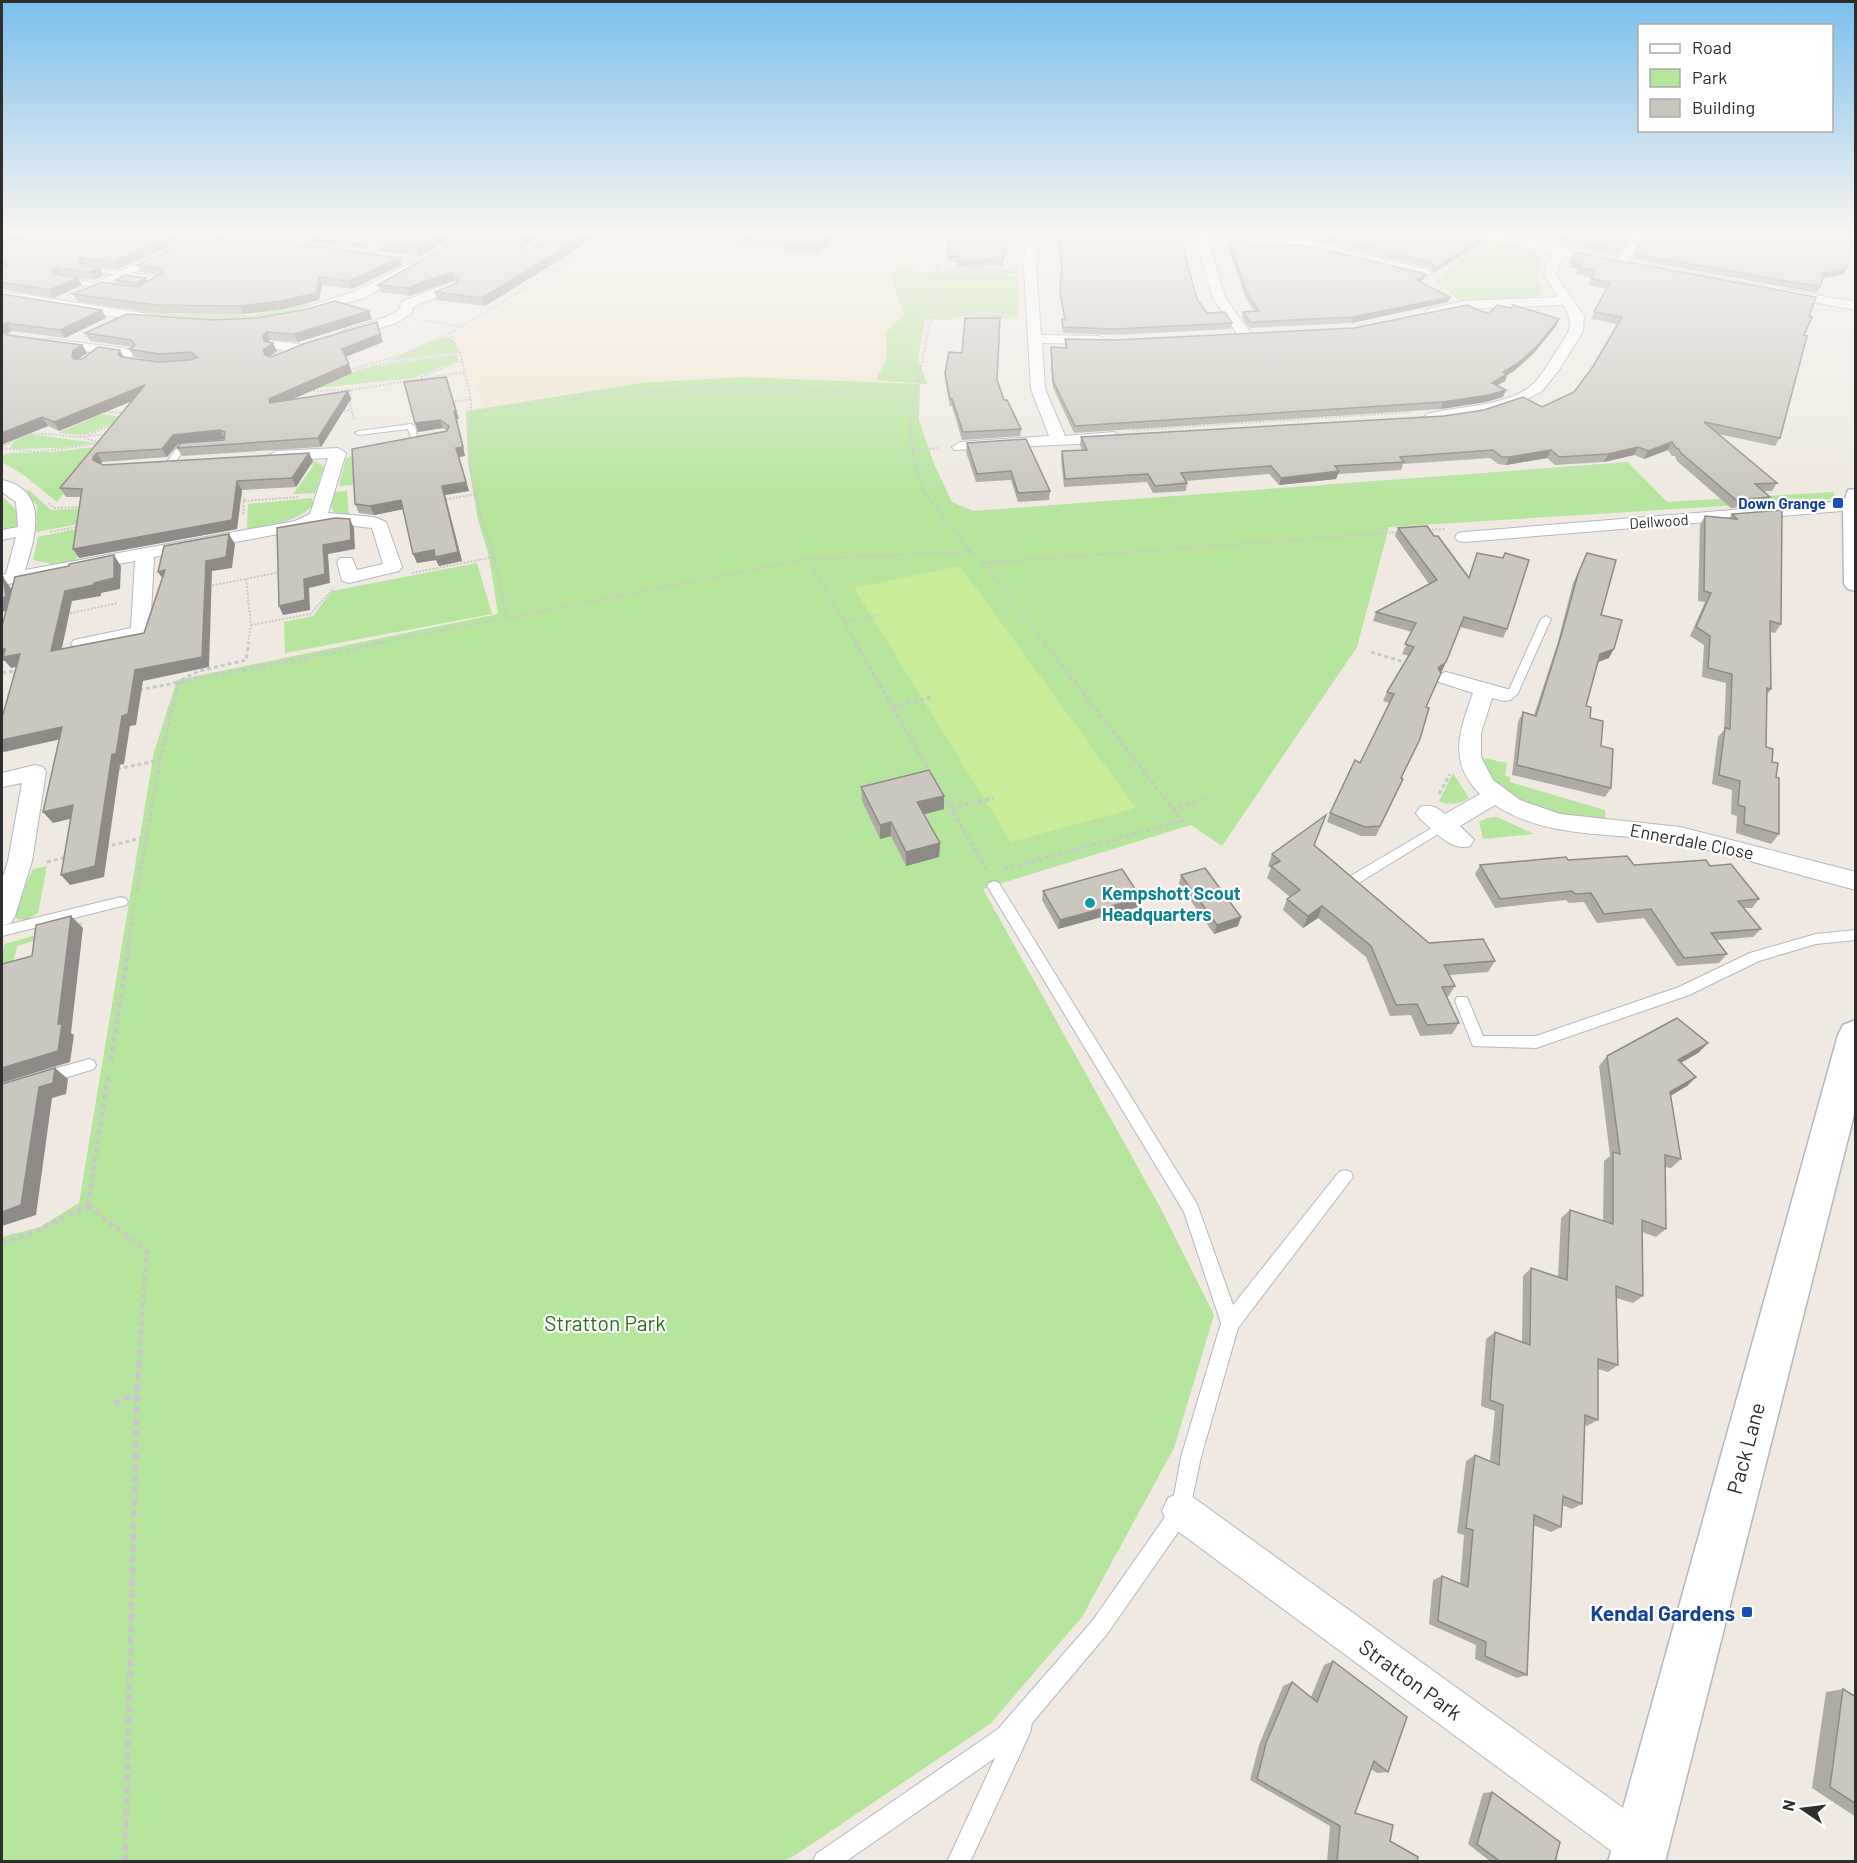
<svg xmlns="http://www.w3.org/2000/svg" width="1857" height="1863" font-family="Barlow,sans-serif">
<rect width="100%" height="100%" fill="#efe9e1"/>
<path fill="#f0e6d1" d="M 633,233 L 929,233 L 923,276 L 902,383 L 829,380 L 565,394 L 484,408 L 455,334 L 590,263 Z"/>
<g fill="#b6e59e">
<path d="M 1482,240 L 1531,251 L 1543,259 C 1537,272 1534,279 1543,291 L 1534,299 L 1462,302 L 1435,281 Z"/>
<path d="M 944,268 L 1018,269 L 1017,274 L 950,273 Z"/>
<path d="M 901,270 L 955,275 L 1015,276 L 1018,279 L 1018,317 L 992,312 L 959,313 L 993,314 L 1019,319 L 963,316 L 946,320 L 925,319 L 918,358 L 927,384 L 876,380 L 887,357 L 886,332 L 904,314 L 890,273 Z"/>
<path d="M 78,301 L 182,315 L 198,308 L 252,316 L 273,307 L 294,303 L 318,305 C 296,311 273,317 249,319 C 193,324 138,313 83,304 Z"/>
<path d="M 447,336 L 454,341 L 458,352 L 389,361 Z"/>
<path d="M 457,354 L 458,361 L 413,378 L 309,389 L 360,369 Z"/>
<path d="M 741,377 L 920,384 L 919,420 L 934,464 L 952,502 L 973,511 L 1628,462 L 1667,502 L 1833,492 L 1836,499 L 1389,527 L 1357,647 L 1222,846 L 1191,825 L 983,889 L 1160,1207 L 1214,1315 L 1174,1448 L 1082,1617 L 990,1724 L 794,1856 L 783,1861 L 2,1861 L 2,1237 L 40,1227 L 79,1203 L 154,752 L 177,680 L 498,614 L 489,556 L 478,520 L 468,462 L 466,411 L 641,383 Z"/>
<path d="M 101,414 L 122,417 L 120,420 L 84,435 L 58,433 Z"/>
<path d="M 31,434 L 95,443 L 60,448 L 13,449 L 10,447 L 15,441 Z"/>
<path d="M 102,446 L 57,502 L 25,476 L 2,462 L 2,455 L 10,453 L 52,452 Z"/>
<path d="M 355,455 L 353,485 L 339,486 L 346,458 Z"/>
<path d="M 306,459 L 318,462 L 324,467 L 315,493 L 293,494 L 314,465 L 302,465 Z"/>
<path d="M 29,490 L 51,510 L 173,504 L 172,507 L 36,532 L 37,505 L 23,492 Z"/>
<path d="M 347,491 L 349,516 L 334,512 L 331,506 L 335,492 Z"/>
<path d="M 4,498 L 17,511 L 18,528 L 5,531 L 2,523 L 2,499 Z"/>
<path d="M 312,498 L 313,505 C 297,523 269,524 247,530 L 248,504 Z"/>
<path d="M 85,527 L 76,561 L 52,564 L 33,560 L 38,537 Z"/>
<path d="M 477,563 L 492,614 L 285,653 L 284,622 L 313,616 L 332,591 Z"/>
<path d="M 1478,757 L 1507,763 L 1505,776 L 1510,777 L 1510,782 L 1605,810 L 1606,823 L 1546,817 L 1491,786 Z"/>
<path d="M 1453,773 L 1469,798 C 1459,804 1450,806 1439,801 Z"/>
<path d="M 1497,817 L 1534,834 L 1483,839 L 1479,822 L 1487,818 Z"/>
<path d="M 47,866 L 38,913 L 26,920 L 17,919 L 13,913 L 33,869 Z"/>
<path d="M 82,922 L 81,927 L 17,946 L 11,971 L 2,973 L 2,952 L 5,944 Z"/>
</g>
<path fill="#c9ec9a" d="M 960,566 L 1136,808 L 1011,842 L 854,588 Z"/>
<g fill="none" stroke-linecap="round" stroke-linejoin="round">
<defs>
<g id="lane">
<path d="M 180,233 L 188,233 L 181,237 L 211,243 L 208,245 L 171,238 Z"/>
<path d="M 315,233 L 382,243 L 385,245 L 364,256 L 362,253 L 375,246 L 316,237 L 298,245 L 293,244 Z"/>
<path d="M 87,267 L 163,278 L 166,280 L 157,284 L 155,281 L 85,270 Z"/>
<path d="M 64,278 L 110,285 L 113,287 L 110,289 L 62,281 Z"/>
<path d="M 411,424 L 415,426 L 418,441 L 412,441 L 408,429 L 359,435 L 355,433 L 359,431 Z"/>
<path d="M 193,444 L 196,445 L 196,449 L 184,450 L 173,465 L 167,465 L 166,463 L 178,446 Z"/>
<path d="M 1546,616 L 1551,619 L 1517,695 L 1512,698 L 1500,697 L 1500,693 L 1508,692 L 1541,619 Z"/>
<path d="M 1444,821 L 1448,822 L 1450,825 L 1448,828 L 1357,884 L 1347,884 L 1346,881 L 1347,878 Z"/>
<path d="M 994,881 L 999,883 L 1197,1204 L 1233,1305 L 1339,1172 L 1345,1170 L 1351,1172 L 1353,1177 L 1238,1328 L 1201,1457 L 1188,1518 L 1107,1634 L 1032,1723 L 1030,1733 L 970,1862 L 947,1862 L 995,1758 L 845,1862 L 813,1862 L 816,1854 L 998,1729 L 1093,1620 L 1172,1507 L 1181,1457 L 1221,1323 L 1184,1212 L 989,889 L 987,886 L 989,883 Z"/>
<path d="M 121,897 L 126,899 L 128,902 L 126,905 L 2,936 L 2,926 Z"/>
<path d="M 1856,930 L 1856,940 L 1816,944 L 1759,961 L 1689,995 L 1536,1048 L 1473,1046 L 1455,1001 L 1457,997 L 1467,997 L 1483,1036 L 1536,1036 L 1679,987 L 1750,953 L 1816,934 Z"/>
<path d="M 89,1059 L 94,1061 L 96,1065 L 94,1069 L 45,1084 L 40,1083 L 37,1078 L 40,1073 Z"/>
</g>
<g id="street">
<path d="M 205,233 L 220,233 L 79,298 L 74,299 L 68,295 Z"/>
<path d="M 1026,233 L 1038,233 L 1036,268 L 1041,335 L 1099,336 L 1106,340 L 1099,344 L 1042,343 L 1045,389 L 1065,436 L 1114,432 L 1122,437 L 1114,442 L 954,450 L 952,447 L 960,442 L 1049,436 L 1031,389 L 1024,268 Z"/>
<path d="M 1194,233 L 1206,233 L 1207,237 L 1309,241 L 1429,270 L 1431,273 L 1425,277 L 1309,249 L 1209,244 L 1225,298 L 1252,335 L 1245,339 L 1240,338 L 1213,298 Z"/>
<path d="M 1468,233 L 1490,233 L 1580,252 L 1580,258 L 1565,256 L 1560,263 L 1556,275 L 1584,316 L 1583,331 L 1559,370 L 1541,392 L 1521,402 L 1485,413 L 1432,422 L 1427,420 L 1424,417 L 1427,414 C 1457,406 1509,407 1533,384 C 1544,373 1551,359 1560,346 C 1570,330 1575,323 1563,305 L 1464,309 L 1433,316 L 1428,315 L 1426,312 L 1428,309 L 1464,301 L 1558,297 L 1544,275 L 1548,262 L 1554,254 L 1474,236 Z"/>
<path d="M 1634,233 L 1646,233 L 1625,266 L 1617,266 L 1615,263 Z"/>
<path d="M 409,264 L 413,265 L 413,271 L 366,297 L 308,315 L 301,311 L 303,308 L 356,291 Z"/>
<path d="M 453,282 L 459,286 L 457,289 L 413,307 L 412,313 L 396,323 L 345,339 L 338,335 L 340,332 L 386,317 L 400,309 L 401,302 Z"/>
<path d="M 1783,289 L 1856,302 L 1856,310 L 1779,296 L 1777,293 Z"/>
<path d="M 2,291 L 161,316 L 168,320 L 161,324 L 2,299 Z"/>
<path d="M 51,339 L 130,349 L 137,353 L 130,357 L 46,346 L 44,343 L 46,340 Z"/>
<path d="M 275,341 L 299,344 L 306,348 L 276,363 L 269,359 L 283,350 L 270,348 L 268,345 Z"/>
<path d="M 338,448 L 346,453 L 328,513 L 374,517 L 386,522 L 402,567 L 399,571 L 349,583 L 342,581 L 337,562 L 340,558 L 352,558 L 357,570 L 383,564 L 372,528 L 320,522 L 300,530 L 154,557 L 150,632 L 147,636 L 81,650 L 74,648 L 71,644 L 74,640 L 131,628 L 135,561 L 2,585 L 2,575 L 6,574 L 16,537 L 2,540 L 2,530 L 18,527 L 16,502 L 2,492 L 2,480 C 50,490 35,538 25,570 L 295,521 L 310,514 L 328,458 L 276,461 L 268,456 L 276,451 Z"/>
<path d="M 1854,500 L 1854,510 L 1464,542 L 1458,541 L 1455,537 L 1458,533 L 1464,532 Z"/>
<path d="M 1446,672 L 1511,690 L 1514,695 L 1511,700 L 1504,701 L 1492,698 L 1481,733 L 1481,757 L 1493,780 L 1520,800 L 1560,814 L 1680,827 L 1856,872 L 1856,890 C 1798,875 1740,857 1682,844 C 1619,830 1551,842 1495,805 L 1460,826 L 1474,840 L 1470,846 C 1451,852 1434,830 1420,819 L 1416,813 L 1420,807 C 1431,804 1436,807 1445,814 L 1480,794 C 1447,761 1460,730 1473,693 L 1439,682 L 1436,678 L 1439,674 Z"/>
<path d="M 35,765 L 43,767 L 46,772 L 32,861 L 15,916 L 11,923 L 2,926 L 2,880 L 8,861 L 22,783 L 2,787 L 2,773 Z"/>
<path d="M 1181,1492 L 1194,1498 L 1655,1831 L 1662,1846 L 1655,1861 L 1625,1861 L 1168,1524 L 1162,1511 L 1168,1498 Z"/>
</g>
<g id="secondary">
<path d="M 1856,489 L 1856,591 L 1848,589 L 1844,584 L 1843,505 L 1848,490 Z"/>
<path d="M 1856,1020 L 1856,1107 L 1665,1862 L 1608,1862 L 1838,1035 L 1843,1025 Z"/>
</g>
</defs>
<use href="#lane" stroke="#b4b7c1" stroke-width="2"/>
<use href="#street" stroke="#b4b7c1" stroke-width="2"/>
<use href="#secondary" stroke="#b4b7c1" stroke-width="3"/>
<g stroke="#c9c9c9" stroke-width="2" stroke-dasharray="2 1.5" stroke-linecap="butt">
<path d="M 941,233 L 932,312 L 910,422 L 912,450 L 923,491 L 971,552 L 983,563 L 1400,532"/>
<path d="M 1643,264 L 1766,286"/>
<path d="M 541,268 L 558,271"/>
<path d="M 1447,271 L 1523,264"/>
<path d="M 1446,272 L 1470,250"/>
<path d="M 936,274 L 1010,275"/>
<path d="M 932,312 L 991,313 L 1012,316"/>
<path d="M 423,320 L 460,326"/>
<path d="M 450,333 L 460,352 L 471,399 L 470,468 L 482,521 L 494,557 L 507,618"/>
<path d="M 372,366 L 460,352"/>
<path d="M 346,371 L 401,355 L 450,333 L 620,233"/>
<path d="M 421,377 L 462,360"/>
<path d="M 351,390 L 350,404 L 354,419"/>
<path d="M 306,391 L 351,390 L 465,372"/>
<path d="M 451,402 L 471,399"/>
<path d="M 101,411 L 126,413"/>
<path d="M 340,411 L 351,410"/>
<path d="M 473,413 C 550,401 627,391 705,389 C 776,387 846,392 916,397"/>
<path d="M 1133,430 L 1413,412"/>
<path d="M 88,435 L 114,424"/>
<path d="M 2,446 L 32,433 L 82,437 L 109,434"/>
<path d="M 2,448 L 38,452 L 101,443 L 84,438"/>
<path d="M 912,450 L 938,448"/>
<path d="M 236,500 L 244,499 L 243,516"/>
<path d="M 442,500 L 476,494"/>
<path d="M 244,501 L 300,497"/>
<path d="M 49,503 L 54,508 L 84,507"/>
<path d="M 1425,530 L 1445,529"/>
<path d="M 50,532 L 81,526"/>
<path d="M 808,559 L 856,643"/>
<path d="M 983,563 L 1045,643"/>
<path d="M 412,573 L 494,557"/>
<path d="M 246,579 L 251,625 L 248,643"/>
<path d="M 209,586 L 281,572"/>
<path d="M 67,614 L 118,603"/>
<path d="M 844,622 L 878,615"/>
<path d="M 251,625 L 310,614 L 334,588"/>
<path d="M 378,643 L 808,559 L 970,552"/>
</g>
<g stroke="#c9c9c9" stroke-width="3" stroke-dasharray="4 3" stroke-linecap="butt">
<path d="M 855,642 L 986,869"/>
<path d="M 1371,652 L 1407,663"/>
<path d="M 2,673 L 18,670"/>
<path d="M 139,690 L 386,642"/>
<path d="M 893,707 L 932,697"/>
<path d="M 117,769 L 160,760"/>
<path d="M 1439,794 L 1450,774"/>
<path d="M 951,808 L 994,798"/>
<path d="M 1172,809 L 1208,798"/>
<path d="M 105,847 L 145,837"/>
<path d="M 47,862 L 66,857"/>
<path d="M 1004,869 L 1182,821 L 1044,642"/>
<path d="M 137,891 L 160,760 L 179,681 L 199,671 L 246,660 L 249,642"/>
<path d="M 128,947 L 133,916"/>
</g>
<g stroke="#c9c9c9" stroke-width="4.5" stroke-dasharray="5 4" stroke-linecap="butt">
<path d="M 111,1060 L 129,945"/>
<path d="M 88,1206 L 147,1251 L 140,1344"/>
<path d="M 88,1206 L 108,1076"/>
<path d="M 2,1243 L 32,1233 L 88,1206"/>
</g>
<g stroke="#c9c9c9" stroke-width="6" stroke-dasharray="7 4.5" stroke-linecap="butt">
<path d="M 114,1404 L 137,1393"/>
<path d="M 125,1862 L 137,1393 L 141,1343"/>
</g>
<use href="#lane" fill="#fff" fill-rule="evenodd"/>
<use href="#street" fill="#fff" fill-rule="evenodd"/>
<use href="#secondary" fill="#fff" fill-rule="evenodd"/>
</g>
<g fill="#afaba4" fill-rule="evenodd">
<path d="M 176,233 L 174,234 L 180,242 L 118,269 L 94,267 L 104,275 L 94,280 L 75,277 L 82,285 L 54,298 L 2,289 L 2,248 Z"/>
<path d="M 187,233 L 200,233 L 192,236 L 188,236 Z"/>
<path d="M 210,233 L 234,233 L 218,240 L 212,239 Z"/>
<path d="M 234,233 L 311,233 L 295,240 L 287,241 L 290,243 L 399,258 L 402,265 L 352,289 L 322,285 L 319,300 L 284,309 L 243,314 L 160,313 L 78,302 L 73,294 L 137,287 L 138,287 L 117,283 L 115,280 L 148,281 L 158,275 L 141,272 L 137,265 L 217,241 Z"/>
<path d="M 329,233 L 460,233 L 420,256 L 379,251 L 376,243 L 381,241 Z"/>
<path d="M 468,233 L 546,233 L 524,247 L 524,249 L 532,249 L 556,233 L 602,233 L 485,306 L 437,300 L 435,292 L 457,282 L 454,280 L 410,296 L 381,292 L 378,285 Z"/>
<path d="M 693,233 L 840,233 L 839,237 L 834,236 L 818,253 L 694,239 Z"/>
<path d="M 949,233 L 1010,233 L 1007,256 L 1003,256 L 1003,266 L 984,266 L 984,268 L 957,267 L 957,262 L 948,262 Z"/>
<path d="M 1058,233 L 1197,299 L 1207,313 L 1232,323 L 1231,329 L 1115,335 L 1063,333 L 1062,326 L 1062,319 L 1064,320 L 1060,297 L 1062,271 L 1058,247 Z"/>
<path d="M 1223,233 L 1479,233 L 1485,241 L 1433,273 L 1430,268 L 1310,239 L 1224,235 Z"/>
<path d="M 1511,233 L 1631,233 L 1617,256 Z"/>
<path d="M 1647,233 L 1847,233 L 1844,274 L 1823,278 L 1817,293 L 1633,259 Z"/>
<path d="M 308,239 L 367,244 L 368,247 L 365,249 L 310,242 Z"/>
<path d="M 1229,242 L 1424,279 L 1419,282 L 1450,297 L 1448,302 L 1352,323 L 1249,328 L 1242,318 L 1243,312 L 1254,311 L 1246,299 L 1228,247 Z"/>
<path d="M 1577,253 L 1809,316 L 1780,438 L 1775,446 L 1718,434 L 1777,483 L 1772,491 L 1764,491 L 1770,497 L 1765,505 L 1731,508 L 1677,461 L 1675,456 L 1672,456 L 1668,450 L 1644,459 L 1634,455 L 1604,462 L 1555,465 L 1547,458 L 1506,465 L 1498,464 L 1490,458 L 1403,464 L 1401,470 L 1338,474 L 1336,479 L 1279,485 L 1269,474 L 1186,481 L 1187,483 L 1186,491 L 1153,493 L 1147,482 L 1064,487 L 1061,459 L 1062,451 L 1082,450 L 1080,445 L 1081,437 L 1444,416 L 1542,407 L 1574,392 L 1592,368 L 1618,324 L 1591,319 L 1606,289 L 1588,285 L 1592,278 L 1575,274 L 1577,269 L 1569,267 L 1571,260 Z"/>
<path d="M 2,294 L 102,310 L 106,318 L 65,338 L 12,331 L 6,334 L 82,345 L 87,353 L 78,359 L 124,357 L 164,362 L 134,357 L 129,349 L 132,347 L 90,341 L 85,333 L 212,320 L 372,319 L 298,342 L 270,340 L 268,342 L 277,351 L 270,356 L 272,357 L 380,330 L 383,342 L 345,357 L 352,373 L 290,400 L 348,391 L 351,399 L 321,447 L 182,456 L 177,448 L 181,443 L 178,444 L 167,457 L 102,462 L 100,464 L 103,465 L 313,461 L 296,487 L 242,490 L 237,529 L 79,558 L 81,497 L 66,497 L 60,488 L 132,401 L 59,431 L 48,426 L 3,444 L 2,443 ZM 224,439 L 224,440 L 181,443 Z"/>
<path d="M 1489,314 L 1559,319 L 1556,326 L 1534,353 L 1514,371 L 1507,375 L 1505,381 L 1497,385 L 1503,397 L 1486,402 L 1441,409 L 1074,433 L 1053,388 L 1051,368 L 1051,347 L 1065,348 L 1065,339 L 1116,340 L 1354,328 Z"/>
<path d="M 945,373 L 997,380 L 1004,400 L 1021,429 L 1020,436 L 962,440 L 952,406 L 950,406 L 945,380 Z"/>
<path d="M 404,382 L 459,419 L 457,419 L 465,456 L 459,457 L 469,491 L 445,495 L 462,561 L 439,566 L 436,560 L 417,563 L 403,509 L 374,515 L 359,513 L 355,504 L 447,431 L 443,428 L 418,432 Z"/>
<path d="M 967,443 L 1050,491 L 1049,500 L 1018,502 L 1011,480 L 976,482 L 966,452 Z"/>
<path d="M 1782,510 L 1781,624 L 1775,633 L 1770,632 L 1771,689 L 1767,695 L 1766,747 L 1772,762 L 1776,777 L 1779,834 L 1771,844 L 1736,833 L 1737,816 L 1731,814 L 1732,790 L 1712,784 L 1718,737 L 1724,730 L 1726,683 L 1702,677 L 1704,645 L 1690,636 L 1705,602 L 1698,601 L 1700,525 L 1705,516 L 1729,518 L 1732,514 Z"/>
<path d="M 1398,528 L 1434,536 L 1469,577 L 1477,553 L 1507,629 L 1503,638 L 1460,627 L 1442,671 L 1440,672 L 1426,707 L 1401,778 L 1403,779 L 1376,836 L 1361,836 L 1327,822 L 1330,813 L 1360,763 L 1389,703 L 1383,701 L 1387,692 L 1409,656 L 1402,654 L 1412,632 L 1373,621 L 1376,612 L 1429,584 L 1395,536 Z"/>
<path d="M 1587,553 L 1609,658 L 1598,662 L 1586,706 L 1601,746 L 1611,788 L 1605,797 L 1512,775 L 1518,722 L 1523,712 L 1534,715 L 1557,645 L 1573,583 Z"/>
<path d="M 861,787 L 944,809 L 924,814 L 940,843 L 939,857 L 906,866 L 891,836 L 880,839 L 862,801 Z"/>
<path d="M 1314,845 L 1429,943 L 1495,961 L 1488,972 L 1449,975 L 1455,986 L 1448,997 L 1447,997 L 1459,1023 L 1452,1034 L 1420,1036 L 1411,1015 L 1390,1016 L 1366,957 L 1318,918 L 1303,928 L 1283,910 L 1287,899 L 1290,897 L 1267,878 L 1271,868 L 1268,866 L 1272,854 Z"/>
<path d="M 1568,860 L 1634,865 L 1710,866 L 1759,899 L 1752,908 L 1744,908 L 1761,929 L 1753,937 L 1717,940 L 1727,954 L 1719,963 L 1677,966 L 1644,918 L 1597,923 L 1584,902 L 1569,903 L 1566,900 L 1495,908 L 1475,874 L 1480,865 Z"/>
<path d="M 1181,875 L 1241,917 L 1238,926 L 1214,934 L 1179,884 Z"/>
<path d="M 1043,891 L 1138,907 L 1058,929 L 1042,900 Z"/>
<path d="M 1708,1043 L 1698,1053 L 1681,1063 L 1696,1077 L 1687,1086 L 1670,1096 L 1681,1159 L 1671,1168 L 1665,1167 L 1666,1229 L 1656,1237 L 1642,1232 L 1643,1296 L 1633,1303 L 1616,1298 L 1618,1365 L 1608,1372 L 1598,1369 L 1598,1420 L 1587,1426 L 1585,1425 L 1582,1504 L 1572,1509 L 1562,1505 L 1561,1527 L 1551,1532 L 1533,1525 L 1527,1675 L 1517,1678 L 1475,1659 L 1476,1645 L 1429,1624 L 1433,1580 L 1442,1576 L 1460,1584 L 1464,1535 L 1457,1533 L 1466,1461 L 1475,1455 L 1490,1461 L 1495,1411 L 1481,1406 L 1486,1339 L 1495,1332 L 1522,1342 L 1523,1276 L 1531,1268 L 1558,1277 L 1561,1218 L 1570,1210 L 1603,1221 L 1604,1161 L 1610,1156 L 1599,1066 L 1607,1056 Z"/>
<path d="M 1333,1661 L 1388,1772 L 1377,1773 L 1371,1769 L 1355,1813 L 1390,1841 L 1417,1862 L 1327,1862 L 1330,1826 L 1250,1780 L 1259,1745 L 1283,1686 L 1292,1682 L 1311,1697 L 1324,1665 Z"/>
<path d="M 1843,1689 L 1856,1697 L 1856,1817 L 1812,1788 L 1826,1692 Z"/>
<path d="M 1492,1792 L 1555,1862 L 1491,1862 L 1468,1844 L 1483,1793 Z"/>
</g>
<g fill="#8e8b86">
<path d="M 13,233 L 35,233 L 2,247 L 2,238 Z"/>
<path d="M 191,233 L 200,233 L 192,236 Z"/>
<path d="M 215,233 L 234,233 L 218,240 Z"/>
<path d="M 284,233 L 287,240 L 285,244 L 282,237 Z"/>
<path d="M 292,233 L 311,233 L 295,240 Z"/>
<path d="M 445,233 L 460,233 L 420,256 L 417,248 Z"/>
<path d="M 533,233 L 546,233 L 524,247 L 523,257 L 521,249 L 522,240 Z"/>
<path d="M 588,233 L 602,233 L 485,306 L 482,298 Z"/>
<path d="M 830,233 L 834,233 L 834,236 L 818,253 L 817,246 Z"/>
<path d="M 176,234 L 180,242 L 118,269 L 114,262 Z"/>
<path d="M 1487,235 L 1485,241 L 1433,273 L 1435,268 Z"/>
<path d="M 367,244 L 368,247 L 365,249 L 363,245 Z"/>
<path d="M 81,258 L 85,266 L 83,270 L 79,263 Z"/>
<path d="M 399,258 L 402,265 L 352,289 L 349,281 Z"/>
<path d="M 57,268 L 61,275 L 57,279 L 52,271 Z"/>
<path d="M 100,268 L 104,275 L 94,280 L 90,272 Z"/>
<path d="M 1847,268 L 1844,274 L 1818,279 L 1821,274 Z"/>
<path d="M 452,272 L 454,280 L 410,296 L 407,288 Z"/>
<path d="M 1426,274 L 1424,279 L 1414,285 L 1416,280 Z"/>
<path d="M 319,277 L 322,285 L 319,300 L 284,309 L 243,314 L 240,306 Z"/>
<path d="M 78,278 L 82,285 L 54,298 L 49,290 Z"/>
<path d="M 146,278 L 148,282 L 139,287 L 137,283 Z"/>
<path d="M 1450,297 L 1448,302 L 1352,323 L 1353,317 Z"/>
<path d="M 102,310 L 106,318 L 65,338 L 60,330 Z"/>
<path d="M 369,311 L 372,319 L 298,342 L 294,334 Z"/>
<path d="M 1559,319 L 1556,326 L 1534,353 L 1514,371 L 1507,375 L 1505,381 L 1489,390 L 1492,383 Z"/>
<path d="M 377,322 L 383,342 L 345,357 L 342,349 Z"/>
<path d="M 7,323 L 12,331 L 3,336 L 2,334 L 2,326 Z"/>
<path d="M 267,332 L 270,340 L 266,344 L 273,343 L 277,351 L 267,359 L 263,350 L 263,336 Z"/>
<path d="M 82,345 L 87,353 L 78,359 L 77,365 L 72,357 L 73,351 Z"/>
<path d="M 120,350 L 125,359 L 123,362 L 118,354 Z"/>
<path d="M 349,364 L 352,373 L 273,408 L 274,412 L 269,399 Z"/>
<path d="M 446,377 L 459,419 L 457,419 L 465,456 L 459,457 L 469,491 L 445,495 L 462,561 L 439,566 L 436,560 L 417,563 L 413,554 L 442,486 L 456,448 Z"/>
<path d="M 145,385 L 149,394 L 59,431 L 54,422 Z"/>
<path d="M 1506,390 L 1503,397 L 1486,402 L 1441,409 L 1443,402 Z"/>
<path d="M 348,391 L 351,399 L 321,447 L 318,438 Z"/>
<path d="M 42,417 L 48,426 L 3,444 L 2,441 L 2,433 Z"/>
<path d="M 440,420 L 443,428 L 418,432 L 415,423 Z"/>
<path d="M 220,430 L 225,439 L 178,444 L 167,457 L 162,449 L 173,435 Z"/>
<path d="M 1672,442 L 1668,450 L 1644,459 L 1648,451 Z"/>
<path d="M 1638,447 L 1634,455 L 1604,462 L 1608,454 Z"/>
<path d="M 1551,450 L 1547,458 L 1506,465 L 1509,457 Z"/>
<path d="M 97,453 L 102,462 L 98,466 L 93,460 L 93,457 Z"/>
<path d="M 309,453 L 313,461 L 296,487 L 292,478 Z"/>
<path d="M 1339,471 L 1336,479 L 1279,485 L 1281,478 Z"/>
<path d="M 237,481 L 242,490 L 237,529 L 79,558 L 73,549 Z"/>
<path d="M 401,500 L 405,509 L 374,515 L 370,506 Z"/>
<path d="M 350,519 L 354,528 L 355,549 L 328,554 L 330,583 L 309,588 L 310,610 L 283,615 L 279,606 L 304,579 L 323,545 Z"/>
<path d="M 229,534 L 235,544 L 232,568 L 212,571 L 209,667 L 143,681 L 136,725 L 130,726 L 124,764 L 120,765 L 104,877 L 70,885 L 61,875 L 112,754 L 122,716 L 135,670 L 206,561 Z"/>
<path d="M 114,555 L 121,566 L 120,589 L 101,593 L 101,596 L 72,601 L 59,662 L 51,651 L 65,591 L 94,583 Z"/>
<path d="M 165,570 L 165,582 L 158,572 Z"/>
<path d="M 3,577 L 12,590 L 16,609 L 2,612 Z"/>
<path d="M 2,649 L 5,649 L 20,654 L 28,665 L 11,668 L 5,661 L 3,661 L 2,659 Z"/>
<path d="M 1614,649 L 1609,658 L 1595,663 L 1600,654 Z"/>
<path d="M 1446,662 L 1442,671 L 1434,677 L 1438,668 Z"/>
<path d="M 62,727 L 70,737 L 4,752 L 2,750 L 2,740 Z"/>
<path d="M 944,796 L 944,809 L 918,816 L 917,802 Z"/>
<path d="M 73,805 L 82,816 L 53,823 L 43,812 Z"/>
<path d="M 891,822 L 891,836 L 880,839 L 880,825 Z"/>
<path d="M 940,843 L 939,857 L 906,866 L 906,852 Z"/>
<path d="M 1141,898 L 1138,907 L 1058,929 L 1060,920 Z"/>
<path d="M 1322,906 L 1318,918 L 1303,928 L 1308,916 Z"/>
<path d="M 71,916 L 83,928 L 71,1033 L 74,1035 L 70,1062 L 2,1083 L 2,1068 L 58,1024 Z"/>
<path d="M 1241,917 L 1238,926 L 1214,934 L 1217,925 Z"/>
<path d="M 1708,1043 L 1698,1053 L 1668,1070 L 1678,1060 Z"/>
<path d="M 55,1068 L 68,1079 L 66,1094 L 52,1098 L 36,1215 L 2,1226 L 2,1212 L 39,1087 Z"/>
<path d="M 1696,1077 L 1687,1086 L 1660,1102 L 1670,1092 Z"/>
</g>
<g fill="#cbc7bf" stroke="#8e8b86" stroke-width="1.5">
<path d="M 2,233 L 13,233 L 2,238 Z"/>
<path d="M 40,233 L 167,233 L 176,234 L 114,262 L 81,258 L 79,263 L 81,265 L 100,268 L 90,272 L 57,268 L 52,271 L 54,274 L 78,278 L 49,290 L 2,282 L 2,267 L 10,265 L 2,263 L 2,248 Z"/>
<path d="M 234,233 L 293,233 L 284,233 L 282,237 L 290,243 L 399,258 L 349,281 L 319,277 L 316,293 L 280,301 L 240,306 L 156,305 L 73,294 L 101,282 L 137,287 L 164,272 L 160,268 L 137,265 L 196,238 L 217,241 Z"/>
<path d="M 376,233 L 445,233 L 417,248 L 376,243 L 385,238 L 380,233 Z"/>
<path d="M 468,233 L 533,233 L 522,240 L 521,249 L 532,249 L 556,233 L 588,233 L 482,298 L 435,292 L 457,283 L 459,278 L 452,272 L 407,288 L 378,285 Z"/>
<path d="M 702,233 L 830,233 L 817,246 Z"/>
<path d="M 949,233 L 1009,233 L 1007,250 L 1004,250 L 1003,261 L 984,260 L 984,262 L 957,262 L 959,256 L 948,256 Z"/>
<path d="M 1059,233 L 1179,233 L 1197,299 L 1207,313 L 1225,312 L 1232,323 L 1116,329 L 1063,327 L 1062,319 L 1065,320 L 1060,291 L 1062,265 L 1059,241 Z"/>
<path d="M 1301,233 L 1479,233 L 1487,235 L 1435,268 L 1431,262 L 1311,233 Z"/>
<path d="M 1538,233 L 1630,233 L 1619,251 Z"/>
<path d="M 1648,233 L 1847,233 L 1852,245 L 1847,268 L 1821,274 L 1824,275 L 1820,287 L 1635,254 Z"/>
<path d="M 315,236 L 367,244 L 363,245 L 308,239 Z"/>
<path d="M 1229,242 L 1310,246 L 1426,274 L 1416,280 L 1450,297 L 1353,317 L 1250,322 L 1243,312 L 1259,311 L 1247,293 Z"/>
<path d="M 1577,253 L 1816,297 L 1809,316 L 1812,317 L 1804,335 L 1807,336 L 1780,438 L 1704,422 L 1777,483 L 1755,484 L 1770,497 L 1736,500 L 1681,453 L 1679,449 L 1676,448 L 1672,442 L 1648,451 L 1638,447 L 1608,454 L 1559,457 L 1551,450 L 1509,457 L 1502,457 L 1493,450 L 1400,457 L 1404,462 L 1335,466 L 1339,471 L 1281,478 L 1271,466 L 1181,473 L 1187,483 L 1155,486 L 1148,474 L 1065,479 L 1062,451 L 1087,450 L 1081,437 L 1444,416 L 1484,410 L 1523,397 L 1542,407 L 1574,392 L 1592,368 L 1622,317 L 1594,312 L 1610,282 L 1591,279 L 1596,271 L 1578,267 L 1582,262 L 1571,260 Z"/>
<path d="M 125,275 L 146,278 L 137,283 L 115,280 Z"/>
<path d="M 2,294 L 102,310 L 60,330 L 7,323 L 2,326 Z"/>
<path d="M 335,301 L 369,311 L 294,334 L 267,332 L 263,336 L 264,341 L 273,343 L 263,350 L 265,355 L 272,357 L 303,344 L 377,322 L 380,334 L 342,349 L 349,364 L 269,399 L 270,403 L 348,391 L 318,438 L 177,448 L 181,443 L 224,440 L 225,432 L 220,430 L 173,435 L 162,449 L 97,453 L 93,457 L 93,460 L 103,465 L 309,453 L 292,478 L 237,481 L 232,520 L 73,549 L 82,489 L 60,488 L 145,385 L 54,422 L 42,417 L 2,433 L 2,331 L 7,335 L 82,345 L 73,351 L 72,357 L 74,359 L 82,359 L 98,347 L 120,350 L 118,354 L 121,357 L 159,362 L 191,360 L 197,357 L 191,352 L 160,354 L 129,349 L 135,345 L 131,340 L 85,333 L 127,314 L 212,320 L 256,318 L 303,310 Z"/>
<path d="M 1467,305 L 1489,314 L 1497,305 L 1511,308 L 1513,305 L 1559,319 L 1537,346 L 1517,364 L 1503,372 L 1507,374 L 1492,383 L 1506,390 L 1489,395 L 1443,402 L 1075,426 L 1053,381 L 1051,347 L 1067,348 L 1065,339 L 1116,340 L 1354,328 Z"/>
<path d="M 965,318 L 1000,318 L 997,380 L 1004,400 L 1007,400 L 1021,429 L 963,432 L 952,399 L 950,399 L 945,373 L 949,352 L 962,353 Z"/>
<path d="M 446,377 L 456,411 L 454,411 L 463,447 L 456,448 L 466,482 L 442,486 L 458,552 L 435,557 L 434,550 L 413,554 L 401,500 L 370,506 L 355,504 L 352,449 L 447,431 L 449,426 L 440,420 L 415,423 L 404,382 Z"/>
<path d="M 1026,439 L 1050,491 L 1018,493 L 1011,471 L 977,474 L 967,443 Z"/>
<path d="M 1782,510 L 1781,624 L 1770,621 L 1771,689 L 1767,688 L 1766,747 L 1773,749 L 1772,762 L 1778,763 L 1776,777 L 1779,778 L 1779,834 L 1744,824 L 1745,807 L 1738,805 L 1740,781 L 1719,775 L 1725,728 L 1730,729 L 1732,674 L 1708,668 L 1710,636 L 1696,627 L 1711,593 L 1704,591 L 1705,516 L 1737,519 L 1732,514 Z"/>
<path d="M 335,518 L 350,519 L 351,540 L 323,545 L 325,574 L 304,579 L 305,600 L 279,606 L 277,528 Z"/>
<path d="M 1427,526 L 1434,536 L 1438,536 L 1469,578 L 1477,553 L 1503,558 L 1505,553 L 1529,560 L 1507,629 L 1464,617 L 1446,662 L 1438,668 L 1441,673 L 1426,707 L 1429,708 L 1420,739 L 1401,778 L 1403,779 L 1380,826 L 1365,827 L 1330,813 L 1355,760 L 1360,763 L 1394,694 L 1387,692 L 1414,647 L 1405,644 L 1416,623 L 1376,612 L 1437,580 L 1398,528 Z"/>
<path d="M 229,534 L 226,557 L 206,561 L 202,657 L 135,670 L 128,714 L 122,716 L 116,754 L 112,754 L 95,866 L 61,875 L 73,805 L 43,812 L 62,727 L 2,740 L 2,718 L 20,654 L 3,657 L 5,649 L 2,649 L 2,626 L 15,577 L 69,566 L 69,564 L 114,555 L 114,578 L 94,583 L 94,585 L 65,591 L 51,651 L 144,633 L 165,570 L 158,572 L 164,546 Z"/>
<path d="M 1587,553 L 1616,560 L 1601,615 L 1622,620 L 1614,649 L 1600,654 L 1586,706 L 1591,707 L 1590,718 L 1603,721 L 1601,746 L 1613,749 L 1611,788 L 1517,765 L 1523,712 L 1536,716 L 1561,636 L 1578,574 Z"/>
<path d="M 2,577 L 3,577 L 6,597 L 2,598 Z"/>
<path d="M 929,770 L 944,796 L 917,802 L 940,843 L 906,852 L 891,822 L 880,825 L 861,787 Z"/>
<path d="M 1326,815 L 1314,845 L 1429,943 L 1483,939 L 1495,961 L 1444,965 L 1455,986 L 1442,987 L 1459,1023 L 1427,1025 L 1417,1004 L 1396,1005 L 1371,946 L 1322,906 L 1308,916 L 1287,899 L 1300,890 L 1271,866 L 1280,861 L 1272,854 Z"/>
<path d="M 1627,856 L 1634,865 L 1706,860 L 1710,866 L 1731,864 L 1759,899 L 1738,901 L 1761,929 L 1711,933 L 1727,954 L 1684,958 L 1651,909 L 1604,914 L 1591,893 L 1575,894 L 1572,891 L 1500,899 L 1480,865 L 1566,857 L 1568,860 Z"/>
<path d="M 1205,868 L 1241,917 L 1217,925 L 1181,875 Z"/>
<path d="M 1122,869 L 1141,898 L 1060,920 L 1043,891 Z"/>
<path d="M 71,916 L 58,1024 L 62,1024 L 58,1051 L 2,1068 L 2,964 L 32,956 L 36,925 Z"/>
<path d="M 1677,1018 L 1708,1043 L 1678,1060 L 1696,1077 L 1670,1092 L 1681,1159 L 1665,1155 L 1666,1229 L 1642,1220 L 1643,1296 L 1616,1286 L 1618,1365 L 1598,1359 L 1598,1420 L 1585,1415 L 1582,1504 L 1563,1496 L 1561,1527 L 1534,1515 L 1527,1675 L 1485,1656 L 1486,1642 L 1438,1621 L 1442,1576 L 1468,1587 L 1473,1530 L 1466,1528 L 1475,1455 L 1499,1465 L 1503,1405 L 1490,1400 L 1495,1332 L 1530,1345 L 1531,1268 L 1567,1280 L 1570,1210 L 1613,1224 L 1613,1152 L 1620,1154 L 1607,1056 Z"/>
<path d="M 55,1068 L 53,1083 L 39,1087 L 21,1205 L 2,1212 L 2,1084 Z"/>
<path d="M 1333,1661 L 1407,1717 L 1388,1772 L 1374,1761 L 1355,1813 L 1393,1825 L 1390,1841 L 1418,1857 L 1417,1862 L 1337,1862 L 1340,1826 L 1257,1779 L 1266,1743 L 1292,1682 L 1317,1702 Z"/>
<path d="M 1843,1689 L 1856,1697 L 1856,1804 L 1830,1787 Z"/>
<path d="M 1492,1792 L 1560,1842 L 1555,1862 L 1501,1862 L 1477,1844 Z"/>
</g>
<linearGradient id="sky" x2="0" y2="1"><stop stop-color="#7abfeb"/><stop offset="0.47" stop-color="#f8f5f2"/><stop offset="1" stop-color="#f8f5f2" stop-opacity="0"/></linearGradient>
<rect width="1857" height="494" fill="url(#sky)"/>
<g fill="#1a4fb4" stroke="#fff" stroke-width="2">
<rect x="1832" y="497" width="12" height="12" rx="3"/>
<rect x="1741" y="1606" width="12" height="12" rx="3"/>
</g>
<circle fill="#0f9aa8" stroke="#fff" stroke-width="2" cx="1090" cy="903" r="6"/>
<g text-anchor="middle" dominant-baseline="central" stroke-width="4.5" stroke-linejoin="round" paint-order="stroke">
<g font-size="15" font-weight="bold" fill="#164399" stroke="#fff" text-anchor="end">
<text x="1826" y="503">Down Grange</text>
</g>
<g font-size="15" fill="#2e2e2e" stroke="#fff">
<text transform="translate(1659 521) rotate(-4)">Dellwood</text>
</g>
<g font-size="18" fill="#2e2e2e" stroke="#fff">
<text transform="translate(1692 841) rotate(11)">Ennerdale Close</text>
</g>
<g font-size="18" font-weight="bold" fill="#0d838f" stroke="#fff" text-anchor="start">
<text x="1102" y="893">Kempshott Scout<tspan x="1102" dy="21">Headquarters</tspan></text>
</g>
<g font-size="21" fill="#2c6e1b" stroke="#fff">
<text x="605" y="1322">Stratton Park</text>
</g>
<g font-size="21" fill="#2e2e2e" stroke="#fff">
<text transform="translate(1745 1448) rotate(-75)">Pack Lane</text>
<text transform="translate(1411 1679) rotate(36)">Stratton Park</text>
</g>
<g font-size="21" font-weight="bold" fill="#164399" stroke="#fff" text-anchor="end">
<text x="1735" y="1612">Kendal Gardens</text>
</g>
</g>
<rect width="1857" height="1863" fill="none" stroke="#2e2e2e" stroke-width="6"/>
<rect x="1638" y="24" width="195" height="108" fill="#ffffff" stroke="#ababab" stroke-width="1.5"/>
<rect x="1650" y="44" width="30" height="9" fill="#ffffff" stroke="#ababab" stroke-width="1.5"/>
<text x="1692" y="54" font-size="18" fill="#2e2e2e">Road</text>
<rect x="1650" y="69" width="30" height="18" fill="#b6e59e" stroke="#ababab" stroke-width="1.5"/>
<text x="1692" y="84" font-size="18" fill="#2e2e2e">Park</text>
<rect x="1650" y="99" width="30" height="18" fill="#cbc7bf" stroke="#ababab" stroke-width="1.5"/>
<text x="1692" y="114" font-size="18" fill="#2e2e2e">Building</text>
<g transform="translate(1803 1809) rotate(284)" stroke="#ffffff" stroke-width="4.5" paint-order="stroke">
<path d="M0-4.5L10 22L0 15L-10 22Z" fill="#2e2e2e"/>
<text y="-9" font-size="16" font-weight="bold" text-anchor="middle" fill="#2e2e2e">N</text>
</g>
</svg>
